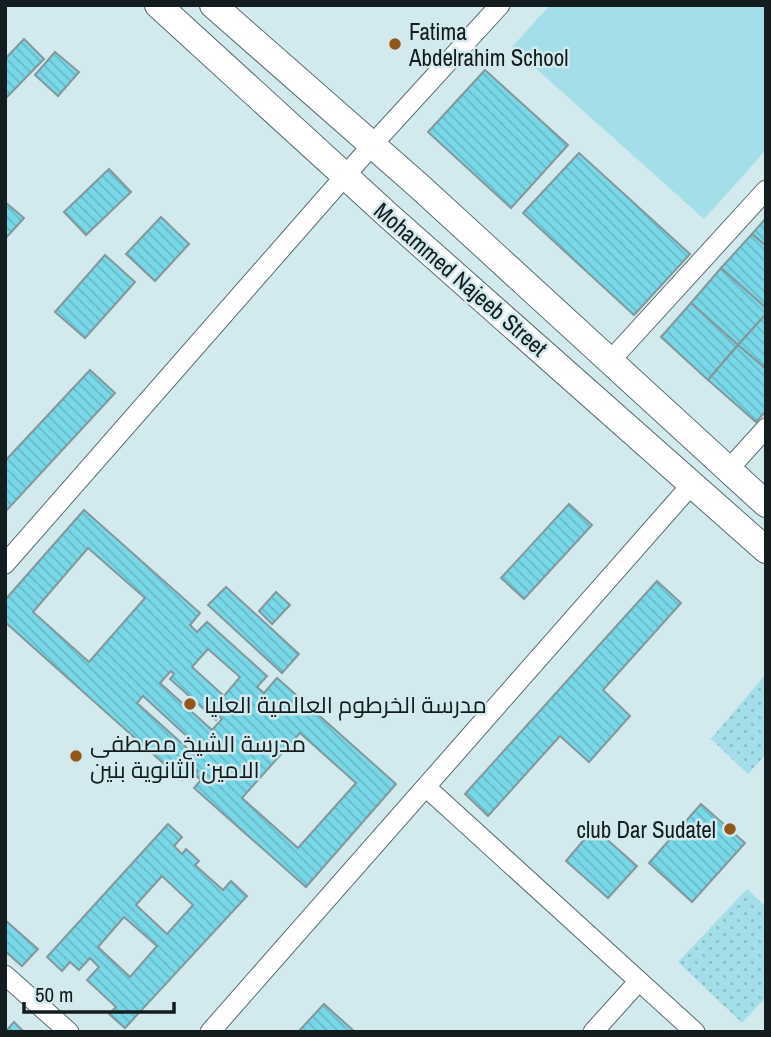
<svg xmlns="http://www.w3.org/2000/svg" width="771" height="1037" font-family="'Archivo Narrow',Cairo,sans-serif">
<defs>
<pattern id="park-dots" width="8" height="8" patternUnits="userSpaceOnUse" patternTransform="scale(1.75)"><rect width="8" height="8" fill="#a4dee8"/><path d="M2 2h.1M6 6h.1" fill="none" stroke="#8cbec7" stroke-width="1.8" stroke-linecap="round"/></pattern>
<pattern id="building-back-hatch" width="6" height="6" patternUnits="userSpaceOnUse" patternTransform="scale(1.75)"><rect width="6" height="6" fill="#79d8e8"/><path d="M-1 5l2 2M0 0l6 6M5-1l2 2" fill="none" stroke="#68b9c7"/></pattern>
</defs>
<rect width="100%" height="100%" fill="#d2eaee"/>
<path fill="#a4dee8" d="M 550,5 L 766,5 L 766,150 L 704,219 L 512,47 Z"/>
<g fill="url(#park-dots)">
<path d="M 766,674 L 766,754 L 748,774 L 711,739 Z"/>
<path d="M 747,889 L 766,907 L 766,997 L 742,1023 L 678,962 Z"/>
</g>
<g fill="url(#building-back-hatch)" stroke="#82989c" stroke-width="2" fill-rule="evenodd">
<path d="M 24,39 L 44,59 L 5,99 L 5,59 Z"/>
<path d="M 55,52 L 79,72 L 58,96 L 35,75 Z"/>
<path d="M 485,70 L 568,145 L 511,208 L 428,132 Z"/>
<path d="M 579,153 L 690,254 L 634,315 L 523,213 Z"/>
<path d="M 109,169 L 131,192 L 86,235 L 64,212 Z"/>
<path d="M 5,202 L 24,218 L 5,239 Z"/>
<path d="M 161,217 L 189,244 L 155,281 L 126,254 Z"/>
<path d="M 766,218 L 766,246 L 752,234 Z"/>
<path d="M 752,234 L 766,246 L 766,308 L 721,268 Z"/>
<path d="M 105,255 L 135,282 L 85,338 L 55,312 Z"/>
<path d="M 721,268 L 766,308 L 766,314 L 738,345 L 691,303 Z"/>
<path d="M 691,303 L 738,345 L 708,380 L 661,337 Z"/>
<path d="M 766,314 L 766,369 L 738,345 Z"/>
<path d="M 738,345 L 766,369 L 766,411 L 756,422 L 708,380 Z"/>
<path d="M 90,370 L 115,393 L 5,512 L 5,461 Z"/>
<path d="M 569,504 L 592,525 L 524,599 L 501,578 Z"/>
<path d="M 84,510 L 200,613 L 190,625 L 197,632 L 207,622 L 267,676 L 257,687 L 264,693 L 277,678 L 396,784 L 306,887 L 194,788 L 201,780 L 195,775 L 198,771 L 193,767 L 182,780 L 5,622 L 5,600 ZM 88,548 L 145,598 L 89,662 L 33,612 ZM 208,649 L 240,677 L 224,696 L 192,667 ZM 171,671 L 174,674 L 170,679 L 216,720 L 219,716 L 222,719 L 212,730 L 160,683 ZM 143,696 L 203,751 L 197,757 L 137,703 ZM 300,733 L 356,783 L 298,848 L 242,798 Z"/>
<path d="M 657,581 L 681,603 L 603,690 L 630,716 L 589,762 L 560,736 L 488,816 L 465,794 Z"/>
<path d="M 226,587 L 299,654 L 282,673 L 208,605 Z"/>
<path d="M 276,592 L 290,605 L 272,624 L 259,611 Z"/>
<path d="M 701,804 L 745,843 L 692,902 L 649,863 Z"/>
<path d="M 168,824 L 182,837 L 174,846 L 182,854 L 186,849 L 199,861 L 195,865 L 223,890 L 231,881 L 247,896 L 125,1028 L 109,1014 L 116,1007 L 87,980 L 99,967 L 90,958 L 79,970 L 70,962 L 62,971 L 47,957 ZM 162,876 L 193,905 L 167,934 L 136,905 ZM 124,917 L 157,946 L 130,977 L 98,947 Z"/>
<path d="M 594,828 L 637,866 L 608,898 L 566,861 Z"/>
<path d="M 5,920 L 38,949 L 22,966 L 5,951 Z"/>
<path d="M 324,1004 L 355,1032 L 298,1032 Z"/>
<path d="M 14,1022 L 24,1032 L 5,1032 Z"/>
</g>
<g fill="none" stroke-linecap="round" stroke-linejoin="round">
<defs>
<g id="street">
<path d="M 610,361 L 766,190"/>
<path d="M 728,470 L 766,428"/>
<path d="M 5,564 L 373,144 L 500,5"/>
<path d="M 427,788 L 695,1032"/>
<path d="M 5,975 L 69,1032"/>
<path d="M 210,1032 L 692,484"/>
<path d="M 593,1032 L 639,981"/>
</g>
<g id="secondary">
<path d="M 158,5 L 390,217 L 766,550"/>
<path d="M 213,5 L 419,186 L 766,504"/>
</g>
</defs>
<use href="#street" stroke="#586d71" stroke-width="21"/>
<use href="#secondary" stroke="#586d71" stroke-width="28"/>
<use href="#street" stroke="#fff" stroke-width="19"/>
<use href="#secondary" stroke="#fff" stroke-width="26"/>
</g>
<g fill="#94571b" stroke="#d2eaee" stroke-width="2.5">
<circle cx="395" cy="44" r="7"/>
<circle cx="190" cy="704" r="7"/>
<circle cx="76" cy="756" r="7"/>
<circle cx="730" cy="829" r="7"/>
</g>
<g text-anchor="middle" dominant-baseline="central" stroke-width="5" stroke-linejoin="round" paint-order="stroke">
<g font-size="23" fill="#131c1e" stroke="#d2eaee" text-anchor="start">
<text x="409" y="31">Fatima<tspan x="409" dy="26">Abdelrahim School</tspan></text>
<text x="204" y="704">مدرسة الخرطوم العالمية العليا</text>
<text x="90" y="743">مدرسة الشيخ مصطفى<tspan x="90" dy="26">الامين الثانوية بنين</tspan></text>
<text x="716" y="829" text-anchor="end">club Dar Sudatel</text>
</g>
<g font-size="23" fill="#131c1e" stroke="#d2eaee">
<text transform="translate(461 279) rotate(41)">Mohammed Najeeb Street</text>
</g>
</g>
<rect width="771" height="1037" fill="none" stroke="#131c1e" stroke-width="14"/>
<path d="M24 1002v10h150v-10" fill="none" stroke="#131c1e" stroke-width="3.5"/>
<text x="35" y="1002" font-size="21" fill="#131c1e" stroke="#d2eaee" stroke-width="5" paint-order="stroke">50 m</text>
</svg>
